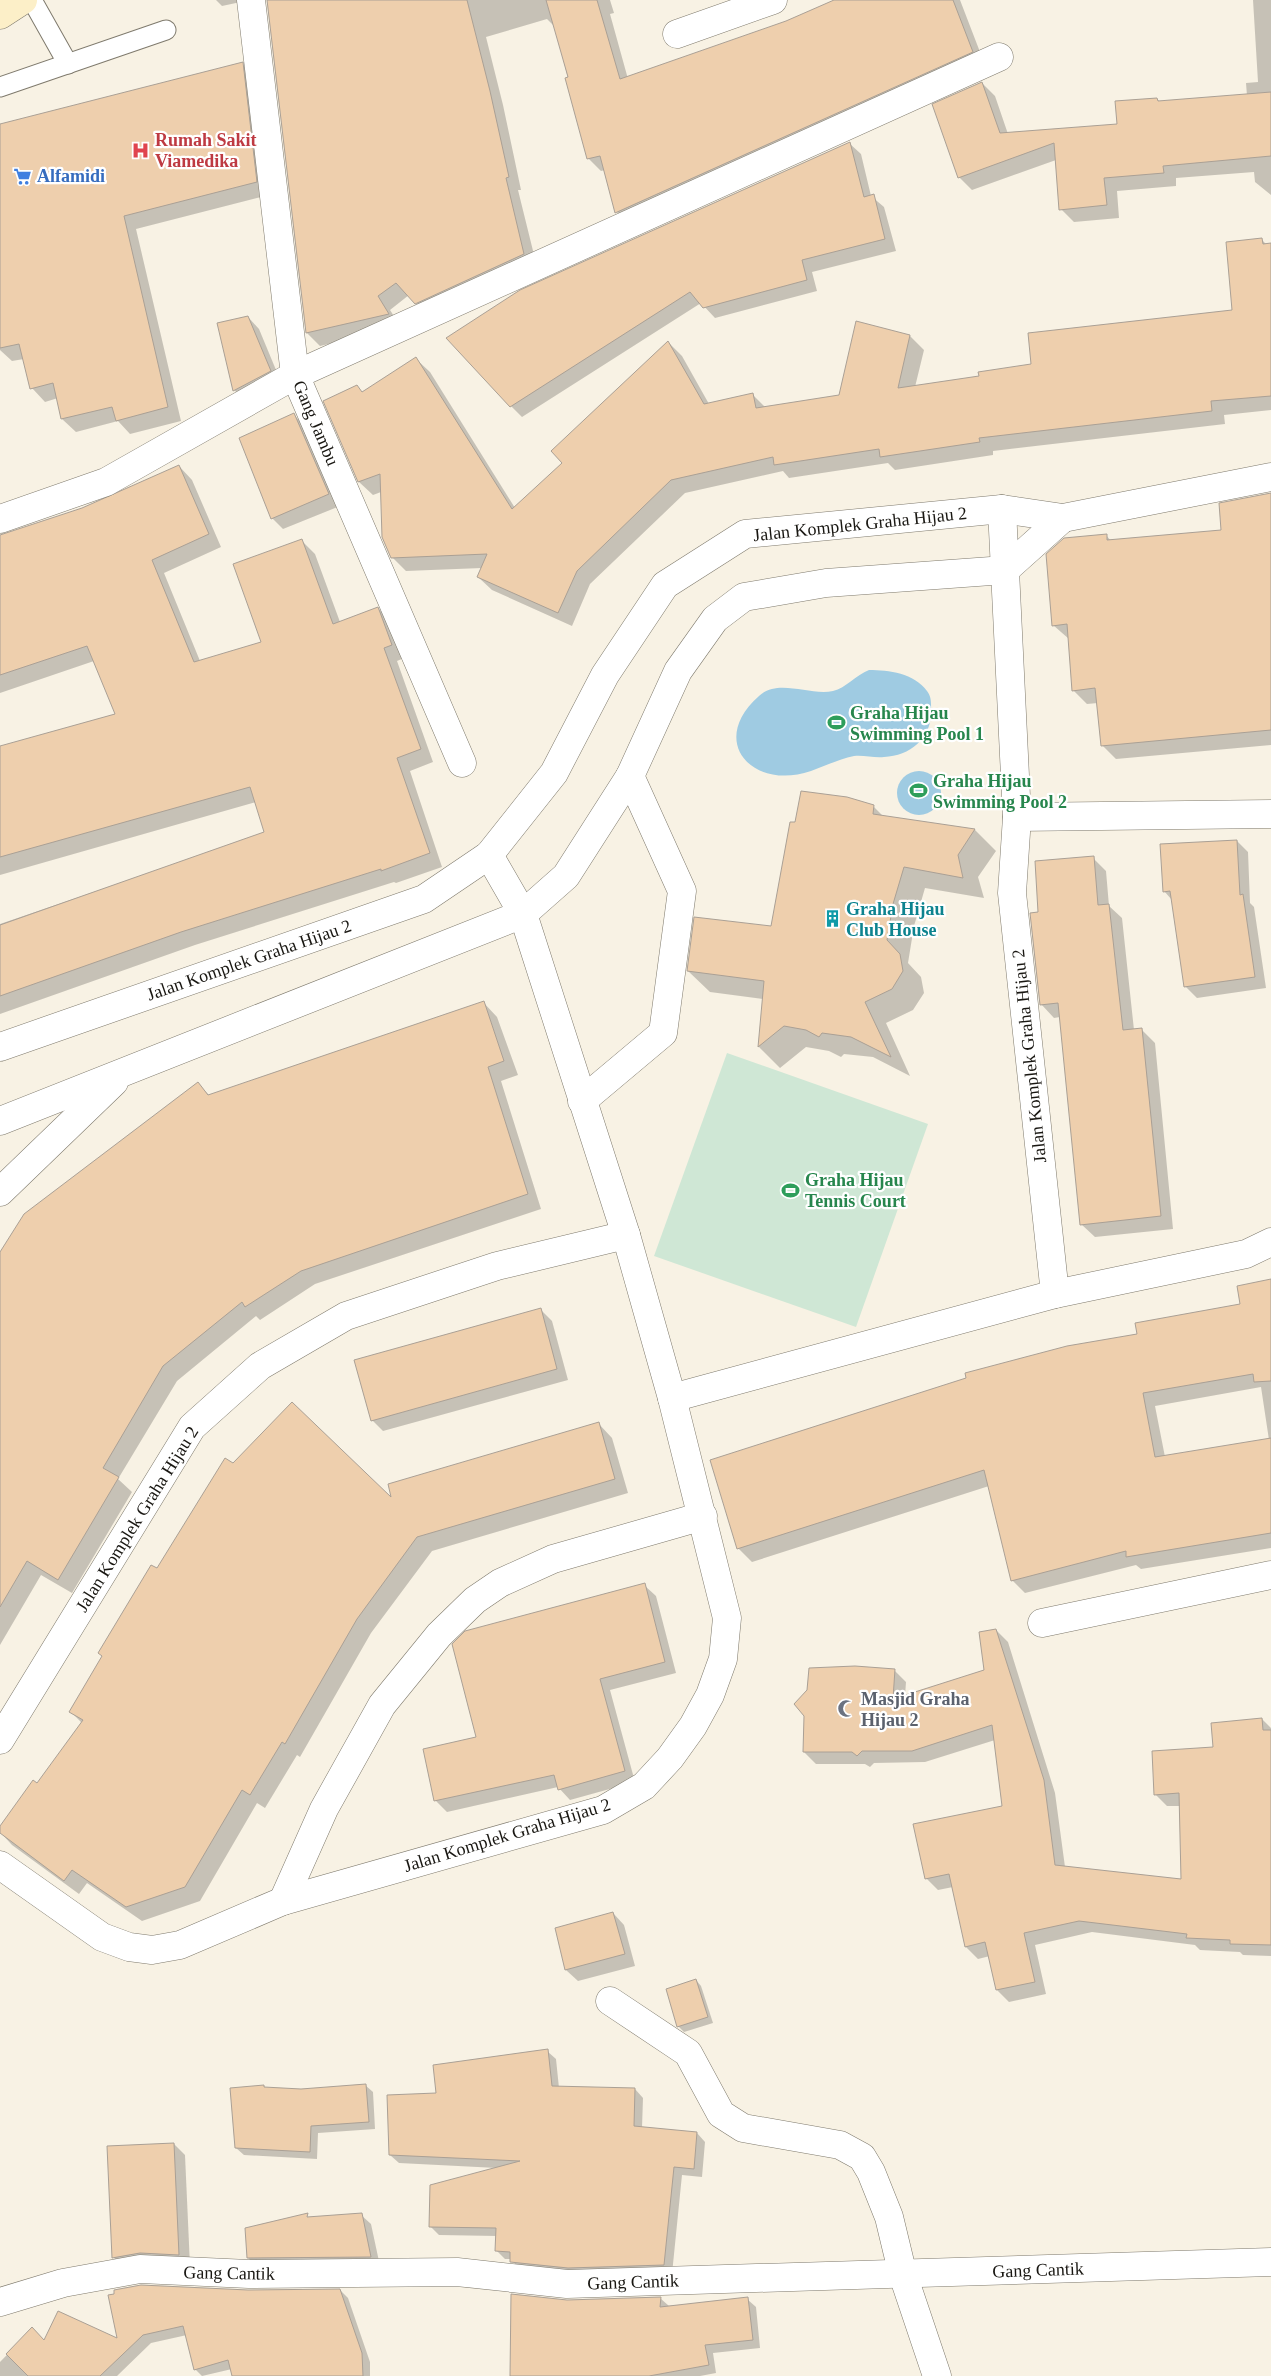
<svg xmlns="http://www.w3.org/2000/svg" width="1271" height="2376" font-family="'Times New Roman',serif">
<rect width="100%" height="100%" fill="#f8f2e4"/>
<path fill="#cfe7d5" d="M 727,1053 L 928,1124 L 856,1327 L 654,1256 Z"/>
<g fill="#9fcbe2">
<path d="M 869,670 C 889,670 914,673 927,691 C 932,697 931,705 931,713 C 931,738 910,756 884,757 C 874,758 864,755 854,756 C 839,759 825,766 811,771 C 753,791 707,742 759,696 C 778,678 810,696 833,691 C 846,688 856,675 869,670 Z"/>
<circle cx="919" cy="793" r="22"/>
</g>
<g fill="#0003" fill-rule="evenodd">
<path d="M 216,0 L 250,0 L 222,6 Z"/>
<path d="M 268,0 L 610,0 L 614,13 L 610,14 L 628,79 L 786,22 L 838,0 L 960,0 L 985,65 L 629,225 L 617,212 L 605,170 L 601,171 L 588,158 L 555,27 L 547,19 L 486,37 L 503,105 L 521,190 L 518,190 L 537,267 L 429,316 L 409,295 L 390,310 L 401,327 L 320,346 L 307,333 Z"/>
<path d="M 1253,0 L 1271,0 L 1271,195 L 1255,182 L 1254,172 L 1176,178 L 1176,186 L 1117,191 L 1119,218 L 1074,222 L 1061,209 L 1056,160 L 972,190 L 959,177 L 982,83 L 995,96 L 1008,134 L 1119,125 L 1157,99 L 1160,102 L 1247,96 L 1246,83 L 1258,82 Z"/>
<path d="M 242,64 L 255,77 L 269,195 L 136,229 L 181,421 L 130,434 L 118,421 L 76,432 L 62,419 L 58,398 L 45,402 L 32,388 L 24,359 L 12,361 L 0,350 L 0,125 Z"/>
<path d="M 849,143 L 861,154 L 871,196 L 884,207 L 896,251 L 812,272 L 817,291 L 715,318 L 701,303 L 522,417 L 511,406 Z"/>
<path d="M 1262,240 L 1267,245 L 1271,245 L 1271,410 L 1224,415 L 1225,424 L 993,451 L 993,455 L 895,470 L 888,463 L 789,478 L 783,471 L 685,493 L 590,584 L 572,626 L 492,590 L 478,577 L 482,568 L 406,571 L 392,557 L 381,492 L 373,495 L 359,482 L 325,401 L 363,393 L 416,359 L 430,372 L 515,508 L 563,463 L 668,342 L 682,356 L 709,404 L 752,394 L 766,408 L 840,396 L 857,323 L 910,336 L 924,350 L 915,387 L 980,377 L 1033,365 L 1233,311 Z"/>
<path d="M 248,317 L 259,329 L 281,382 L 246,401 L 234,390 Z"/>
<path d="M 294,415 L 305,426 L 340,506 L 283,529 L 272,518 Z"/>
<path d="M 179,466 L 192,480 L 221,547 L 164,573 L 200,661 L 263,643 L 302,541 L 315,554 L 340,622 L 378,608 L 391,622 L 404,658 L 397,661 L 433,762 L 410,771 L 442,867 L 396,883 L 394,882 L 195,945 L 0,1014 L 0,924 L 266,833 L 256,802 L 0,875 L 0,747 L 116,714 L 94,661 L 0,693 L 0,550 Z"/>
<path d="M 1271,494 L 1271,745 L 1116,759 L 1102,745 L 1098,703 L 1087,704 L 1073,690 L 1069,639 L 1053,625 L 1106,535 L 1111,541 L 1223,531 Z"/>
<path d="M 874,807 L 884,817 L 975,830 L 996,851 L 978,877 L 984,898 L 925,888 L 914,926 L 908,963 L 921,977 L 924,993 L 913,1010 L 886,1023 L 910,1076 L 873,1057 L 844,1054 L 841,1057 L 829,1051 L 806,1047 L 780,1068 L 759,1047 L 763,999 L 710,992 L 688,971 L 772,928 Z"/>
<path d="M 1237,841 L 1248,852 L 1250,903 L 1254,907 L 1266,988 L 1197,998 L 1185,986 L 1172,900 L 1164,891 Z"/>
<path d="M 1093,858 L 1106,871 L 1109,906 L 1122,918 L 1134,1030 L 1141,1029 L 1155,1043 L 1173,1229 L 1095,1237 L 1081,1224 L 1060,1017 L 1054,1018 L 1041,1004 L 1039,913 Z"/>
<path d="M 483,1002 L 497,1017 L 518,1075 L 501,1081 L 541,1209 L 315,1284 L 260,1320 L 256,1316 L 177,1381 L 118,1479 L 132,1492 L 72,1593 L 41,1575 L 0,1645 L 0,1255 L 198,1084 L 210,1096 Z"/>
<path d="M 1271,1281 L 1271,1548 L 1141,1569 L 1136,1565 L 1025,1593 L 1012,1580 L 989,1486 L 752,1562 L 738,1548 L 1138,1335 L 1241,1305 ZM 1261,1387 L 1269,1440 L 1165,1457 L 1155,1406 Z"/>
<path d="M 541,1310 L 552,1321 L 568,1380 L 383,1431 L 372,1420 Z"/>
<path d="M 598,1423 L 612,1438 L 628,1493 L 432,1551 L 371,1633 L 300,1757 L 297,1755 L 265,1808 L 257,1803 L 200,1901 L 142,1921 L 87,1883 L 79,1894 L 12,1845 L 0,1832 L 0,1828 L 38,1784 L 82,1723 L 70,1711 L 157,1570 L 233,1465 L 394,1501 Z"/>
<path d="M 644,1585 L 656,1596 L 676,1673 L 610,1690 L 635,1782 L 570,1800 L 558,1787 L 447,1812 L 436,1801 L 425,1750 L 477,1738 Z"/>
<path d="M 996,1630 L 1008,1642 L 1055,1793 L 1065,1867 L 1182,1881 L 1181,1806 L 1167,1806 L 1155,1794 L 1214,1749 L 1262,1719 L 1271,1728 L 1271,1956 L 1243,1955 L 1240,1952 L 1200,1950 L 1195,1945 L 1092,1932 L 1035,1945 L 1046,1994 L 1009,2002 L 997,1990 L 990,1956 L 978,1959 L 966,1947 L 953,1887 L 938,1890 L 926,1878 L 1004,1807 L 995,1740 L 925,1762 L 874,1763 L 870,1767 L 865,1764 L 816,1764 L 804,1752 L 894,1670 L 906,1682 L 905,1696 L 985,1671 Z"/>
<path d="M 613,1913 L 624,1925 L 635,1966 L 578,1981 L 566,1970 L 556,1929 Z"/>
<path d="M 696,1980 L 701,1986 L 713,2023 L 684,2032 L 678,2026 Z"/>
<path d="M 547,2051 L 556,2059 L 559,2088 L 635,2089 L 643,2098 L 642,2128 L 697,2133 L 705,2142 L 702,2177 L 682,2175 L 672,2274 L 520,2270 L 511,2259 L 505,2259 L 496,2250 L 497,2236 L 439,2235 L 430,2226 L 497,2168 L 399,2163 L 390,2155 L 438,2094 Z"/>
<path d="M 365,2085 L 373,2092 L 375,2129 L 318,2133 L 317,2159 L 244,2155 L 236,2148 L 264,2086 L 266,2089 L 301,2090 Z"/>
<path d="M 174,2144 L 185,2155 L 190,2266 L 125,2269 L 114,2258 Z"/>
<path d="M 361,2215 L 371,2224 L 380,2266 L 257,2267 L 248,2258 Z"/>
<path d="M 340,2290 L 348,2298 L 370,2362 L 370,2376 L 234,2376 L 232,2369 L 202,2376 L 195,2369 L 187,2335 L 151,2343 L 117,2376 L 0,2376 L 0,2362 L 32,2329 L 45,2342 L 119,2340 L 248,2291 Z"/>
<path d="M 660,2298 L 669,2306 L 747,2299 L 756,2307 L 760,2348 L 713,2353 L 716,2373 L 700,2376 L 512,2376 L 567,2301 Z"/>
</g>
<g fill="#eecfad" stroke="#aaa095">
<path d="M 267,0 L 467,0 L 490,91 L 509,177 L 506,178 L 524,254 L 415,304 L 396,283 L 378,296 L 389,314 L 306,333 Z"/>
<path d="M 546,0 L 597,0 L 620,79 L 786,21 L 834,0 L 953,0 L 973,52 L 615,213 L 600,156 L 587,159 L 565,78 L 568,77 Z"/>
<path d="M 243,62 L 257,182 L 124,216 L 168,407 L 116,421 L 112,407 L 61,419 L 53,383 L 30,389 L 19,344 L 0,348 L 0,124 Z"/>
<path d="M 982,82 L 1000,133 L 1117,124 L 1115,101 L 1157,98 L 1158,101 L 1271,92 L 1271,156 L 1163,166 L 1164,173 L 1104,178 L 1107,205 L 1059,210 L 1054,143 L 958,178 L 932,104 Z"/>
<path d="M 850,142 L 864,197 L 874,194 L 885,239 L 802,260 L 807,280 L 703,308 L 690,292 L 510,407 L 446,338 L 520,290 Z"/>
<path d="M 1262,238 L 1263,244 L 1271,243 L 1271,396 L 1211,401 L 1212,411 L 979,438 L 980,442 L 880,457 L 879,449 L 774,465 L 773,457 L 671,480 L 577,571 L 558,613 L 477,577 L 487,554 L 391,558 L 382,537 L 380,474 L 358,482 L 323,401 L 357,385 L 362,392 L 416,357 L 512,509 L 562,463 L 551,451 L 668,341 L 704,404 L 753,393 L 756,408 L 839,395 L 856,321 L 910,335 L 898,388 L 979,376 L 978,372 L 1031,364 L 1028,333 L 1232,310 L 1226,242 Z"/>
<path d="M 248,316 L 271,371 L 233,391 L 217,323 Z"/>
<path d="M 294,413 L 329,494 L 271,519 L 239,438 Z"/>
<path d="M 179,465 L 209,534 L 152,560 L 194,662 L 261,642 L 233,564 L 302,539 L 333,624 L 378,607 L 381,615 L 392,645 L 384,648 L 421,749 L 397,758 L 430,853 L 381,871 L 381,869 L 181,932 L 0,996 L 0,925 L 264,832 L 250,787 L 0,857 L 0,746 L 115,714 L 87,646 L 0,675 L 0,535 L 82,508 Z"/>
<path d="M 1271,493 L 1271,730 L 1101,746 L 1095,688 L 1072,691 L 1067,624 L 1052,626 L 1046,554 L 1064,538 L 1107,534 L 1107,540 L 1221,530 L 1219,503 Z"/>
<path d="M 801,791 L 847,797 L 874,805 L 873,814 L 975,829 L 958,855 L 963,878 L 904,867 L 893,904 L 887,940 L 900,954 L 903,971 L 892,989 L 865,1002 L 891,1057 L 851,1037 L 822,1033 L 819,1037 L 806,1030 L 784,1026 L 758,1047 L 764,981 L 687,971 L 694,917 L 771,926 L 790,822 L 795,822 Z"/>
<path d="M 1237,840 L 1240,895 L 1243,894 L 1255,977 L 1184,987 L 1170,891 L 1163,892 L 1160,844 Z"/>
<path d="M 1094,856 L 1098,905 L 1109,904 L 1123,1030 L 1142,1028 L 1161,1216 L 1080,1225 L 1058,1003 L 1040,1005 L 1030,913 L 1038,912 L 1035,861 Z"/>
<path d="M 484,1001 L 504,1061 L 488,1067 L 528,1194 L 301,1271 L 245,1307 L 242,1302 L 163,1366 L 103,1468 L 119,1477 L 58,1580 L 27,1561 L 0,1607 L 0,1252 L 24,1214 L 198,1082 L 208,1095 Z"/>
<path d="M 1271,1279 L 1271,1381 L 1254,1382 L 1253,1374 L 1143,1393 L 1155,1457 L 1271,1438 L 1271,1533 L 1126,1557 L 1126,1551 L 1011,1581 L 984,1470 L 737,1549 L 710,1460 L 966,1378 L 965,1373 L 1067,1346 L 1137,1334 L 1135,1323 L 1240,1304 L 1237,1286 Z"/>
<path d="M 541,1308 L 557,1369 L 371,1421 L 354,1360 Z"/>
<path d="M 292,1402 L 391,1497 L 388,1484 L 599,1422 L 615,1479 L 417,1537 L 357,1619 L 285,1744 L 282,1742 L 250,1795 L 242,1790 L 185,1887 L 126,1907 L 72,1870 L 64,1881 L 0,1833 L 0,1826 L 33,1780 L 37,1783 L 83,1720 L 69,1712 L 102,1656 L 98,1653 L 151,1565 L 157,1568 L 225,1458 L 233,1463 Z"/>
<path d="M 645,1583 L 665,1662 L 600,1679 L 625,1771 L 558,1790 L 554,1775 L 434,1801 L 423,1749 L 476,1737 L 452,1644 L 465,1631 Z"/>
<path d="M 996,1629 L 1044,1780 L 1055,1865 L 1181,1879 L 1179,1793 L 1154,1795 L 1152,1751 L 1213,1747 L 1211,1723 L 1262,1718 L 1263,1730 L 1271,1730 L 1271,1945 L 1230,1944 L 1230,1940 L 1186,1938 L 1187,1934 L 1079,1921 L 1024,1933 L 1035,1982 L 996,1990 L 985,1942 L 965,1947 L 949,1874 L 925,1879 L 913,1824 L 1002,1806 L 992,1725 L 912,1751 L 862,1751 L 857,1756 L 852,1752 L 803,1752 L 804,1716 L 794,1704 L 807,1690 L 809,1668 L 855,1666 L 895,1669 L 893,1699 L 984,1670 L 979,1632 Z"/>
<path d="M 613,1912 L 625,1954 L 565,1970 L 555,1928 Z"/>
<path d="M 696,1979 L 708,2017 L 677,2027 L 666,1989 Z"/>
<path d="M 548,2049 L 552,2086 L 635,2088 L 634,2126 L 697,2132 L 694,2169 L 674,2167 L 664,2265 L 568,2268 L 510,2262 L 510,2252 L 495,2251 L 496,2228 L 429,2227 L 430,2185 L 520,2161 L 389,2155 L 387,2095 L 436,2093 L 433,2065 Z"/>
<path d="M 366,2084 L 369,2122 L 311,2126 L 310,2152 L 235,2148 L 230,2088 L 264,2085 L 264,2087 L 301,2089 Z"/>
<path d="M 174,2143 L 179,2255 L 140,2253 L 112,2258 L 107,2146 Z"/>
<path d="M 308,2213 L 307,2217 L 362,2213 L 371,2257 L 247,2258 L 245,2228 Z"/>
<path d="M 141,2285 L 248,2290 L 340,2289 L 362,2353 L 363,2376 L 232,2376 L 228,2360 L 194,2370 L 183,2326 L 143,2335 L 100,2376 L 28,2376 L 6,2354 L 32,2327 L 44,2340 L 58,2311 L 117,2338 L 108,2295 L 114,2294 L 114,2290 Z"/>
<path d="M 511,2294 L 567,2300 L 661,2297 L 660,2307 L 748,2297 L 753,2340 L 705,2345 L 709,2365 L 649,2376 L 510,2376 Z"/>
</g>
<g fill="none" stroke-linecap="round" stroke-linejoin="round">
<defs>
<g id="service">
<path d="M 32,0 L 68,64"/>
<path d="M 0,87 L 166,30"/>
</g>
<g id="minor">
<path d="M 251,0 L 295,375 L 462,763"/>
<path d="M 677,34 L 773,0"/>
<path d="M 1002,509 L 1017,817 L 1012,893 L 1055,1294"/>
<path d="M 0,519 L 106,482 L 295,375 L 999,57"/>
<path d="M 1017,817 L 1271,814"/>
<path d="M 0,1047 L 424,899 L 489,855 L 554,773 L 605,675 L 665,585 L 745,534 L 1002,509 L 1063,518 L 1271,477"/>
<path d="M 582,1101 L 663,1033 L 682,891 L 630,776"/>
<path d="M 0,1121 L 523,914 L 566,876 L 630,776 L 678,671 L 715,619 L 744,597 L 826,583 L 1005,570 L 1063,518"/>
<path d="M 0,1192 L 114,1082"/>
<path d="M 672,1398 L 1055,1294 L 1246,1254 L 1271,1242"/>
<path d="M 1042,1623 L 1271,1575"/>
<path d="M 0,1740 L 192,1427 L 260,1366 L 346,1316 L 497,1266 L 626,1235"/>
<path d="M 0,1865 L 102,1937 L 129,1947 L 152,1950 L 180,1945 L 283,1901 L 603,1810 L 644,1786 L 670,1758 L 693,1726 L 710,1695 L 723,1659 L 727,1618 L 672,1398 L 626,1235 L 523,914 L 489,855"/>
<path d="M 283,1901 L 324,1809 L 382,1705 L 439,1635 L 475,1600 L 500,1583 L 553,1559 L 703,1516"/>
<path d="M 610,2001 L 688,2053 L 721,2114 L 743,2128 L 840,2145 L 862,2157 L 871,2172 L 889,2217 L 903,2275 L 937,2376"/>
<path d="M 0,2302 L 63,2283 L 140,2269 L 249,2274 L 457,2272 L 567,2284 L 1271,2262"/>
</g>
<path id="secondary" d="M 0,15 L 23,0"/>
</defs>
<use href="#service" stroke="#7f7a6d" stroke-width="21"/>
<use href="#minor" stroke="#7f7a6d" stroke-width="29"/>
<use href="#secondary" stroke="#7f7a6d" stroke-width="29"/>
<use href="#service" stroke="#fff" stroke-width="19"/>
<use href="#minor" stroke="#fff" stroke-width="28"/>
<use href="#secondary" stroke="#fcefc8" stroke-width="28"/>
</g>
<defs>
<symbol id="hospital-bare" viewBox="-9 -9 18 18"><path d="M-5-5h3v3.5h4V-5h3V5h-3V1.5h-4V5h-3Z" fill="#e0444e" stroke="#fff" stroke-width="2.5" paint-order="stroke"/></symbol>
<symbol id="supermarket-bare" viewBox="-9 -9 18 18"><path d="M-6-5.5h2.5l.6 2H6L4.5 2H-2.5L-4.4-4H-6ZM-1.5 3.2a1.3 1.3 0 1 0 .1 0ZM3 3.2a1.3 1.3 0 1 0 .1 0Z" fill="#3f7fe0" stroke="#fff" stroke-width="2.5" paint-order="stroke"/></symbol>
<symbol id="stadium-bare" viewBox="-9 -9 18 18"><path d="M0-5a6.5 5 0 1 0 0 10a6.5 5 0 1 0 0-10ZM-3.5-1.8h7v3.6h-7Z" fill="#2e9e5b" stroke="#fff" stroke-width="2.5" paint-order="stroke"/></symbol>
<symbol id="building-bare" viewBox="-9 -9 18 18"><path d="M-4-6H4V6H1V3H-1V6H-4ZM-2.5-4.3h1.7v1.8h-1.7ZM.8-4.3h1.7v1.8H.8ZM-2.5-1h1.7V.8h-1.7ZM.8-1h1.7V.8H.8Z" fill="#0f9aa8" stroke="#fff" stroke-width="2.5" paint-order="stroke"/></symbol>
<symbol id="mosque-bare" viewBox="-9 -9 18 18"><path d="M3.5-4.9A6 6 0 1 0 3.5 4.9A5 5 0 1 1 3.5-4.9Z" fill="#6b7280" stroke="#fff" stroke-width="2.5" paint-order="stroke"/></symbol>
</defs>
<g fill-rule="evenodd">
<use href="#hospital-bare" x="128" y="138" width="25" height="25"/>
<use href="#supermarket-bare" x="10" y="164" width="25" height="25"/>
<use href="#stadium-bare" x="824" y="710" width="25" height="25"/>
<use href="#stadium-bare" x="906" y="778" width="25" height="25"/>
<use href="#building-bare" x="820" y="906" width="25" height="25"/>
<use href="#stadium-bare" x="778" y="1178" width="25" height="25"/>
<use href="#mosque-bare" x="834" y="1696" width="25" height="25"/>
</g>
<g text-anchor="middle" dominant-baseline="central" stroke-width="4.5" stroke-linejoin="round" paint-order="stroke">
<g font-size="18" font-weight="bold" fill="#be3a42" stroke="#fff" text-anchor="start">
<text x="155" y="140">Rumah Sakit<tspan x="155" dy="21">Viamedika</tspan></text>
</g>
<g font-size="18" font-weight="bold" fill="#366cbe" stroke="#fff" text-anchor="start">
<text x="37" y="176">Alfamidi</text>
</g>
<g font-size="18" fill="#191712" stroke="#fff">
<text transform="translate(316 423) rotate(67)">Gang Jambu</text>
<text transform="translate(860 524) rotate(-6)">Jalan Komplek Graha Hijau 2</text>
<text transform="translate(249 960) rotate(-19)">Jalan Komplek Graha Hijau 2</text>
<text transform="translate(1029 1056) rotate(-96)">Jalan Komplek Graha Hijau 2</text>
<text transform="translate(137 1519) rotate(-58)">Jalan Komplek Graha Hijau 2</text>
<text transform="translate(507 1835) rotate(-17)">Jalan Komplek Graha Hijau 2</text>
<text transform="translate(1038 2270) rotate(-2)">Gang Cantik</text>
<text transform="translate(229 2273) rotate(1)">Gang Cantik</text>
<text transform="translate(633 2282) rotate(-2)">Gang Cantik</text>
</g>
<g font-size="18" font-weight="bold" fill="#27864d" stroke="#fff" text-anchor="start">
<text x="850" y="713">Graha Hijau<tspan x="850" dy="21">Swimming Pool 1</tspan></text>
<text x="933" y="781">Graha Hijau<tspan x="933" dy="21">Swimming Pool 2</tspan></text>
<text x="805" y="1180">Graha Hijau<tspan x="805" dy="21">Tennis Court</tspan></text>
</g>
<g font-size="18" font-weight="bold" fill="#0d838f" stroke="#fff" text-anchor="start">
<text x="846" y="909">Graha Hijau<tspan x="846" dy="21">Club House</tspan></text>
</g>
<g font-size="18" font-weight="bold" fill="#5b616d" stroke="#fff" text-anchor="start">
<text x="861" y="1699">Masjid Graha<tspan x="861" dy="21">Hijau 2</tspan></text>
</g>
</g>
</svg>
